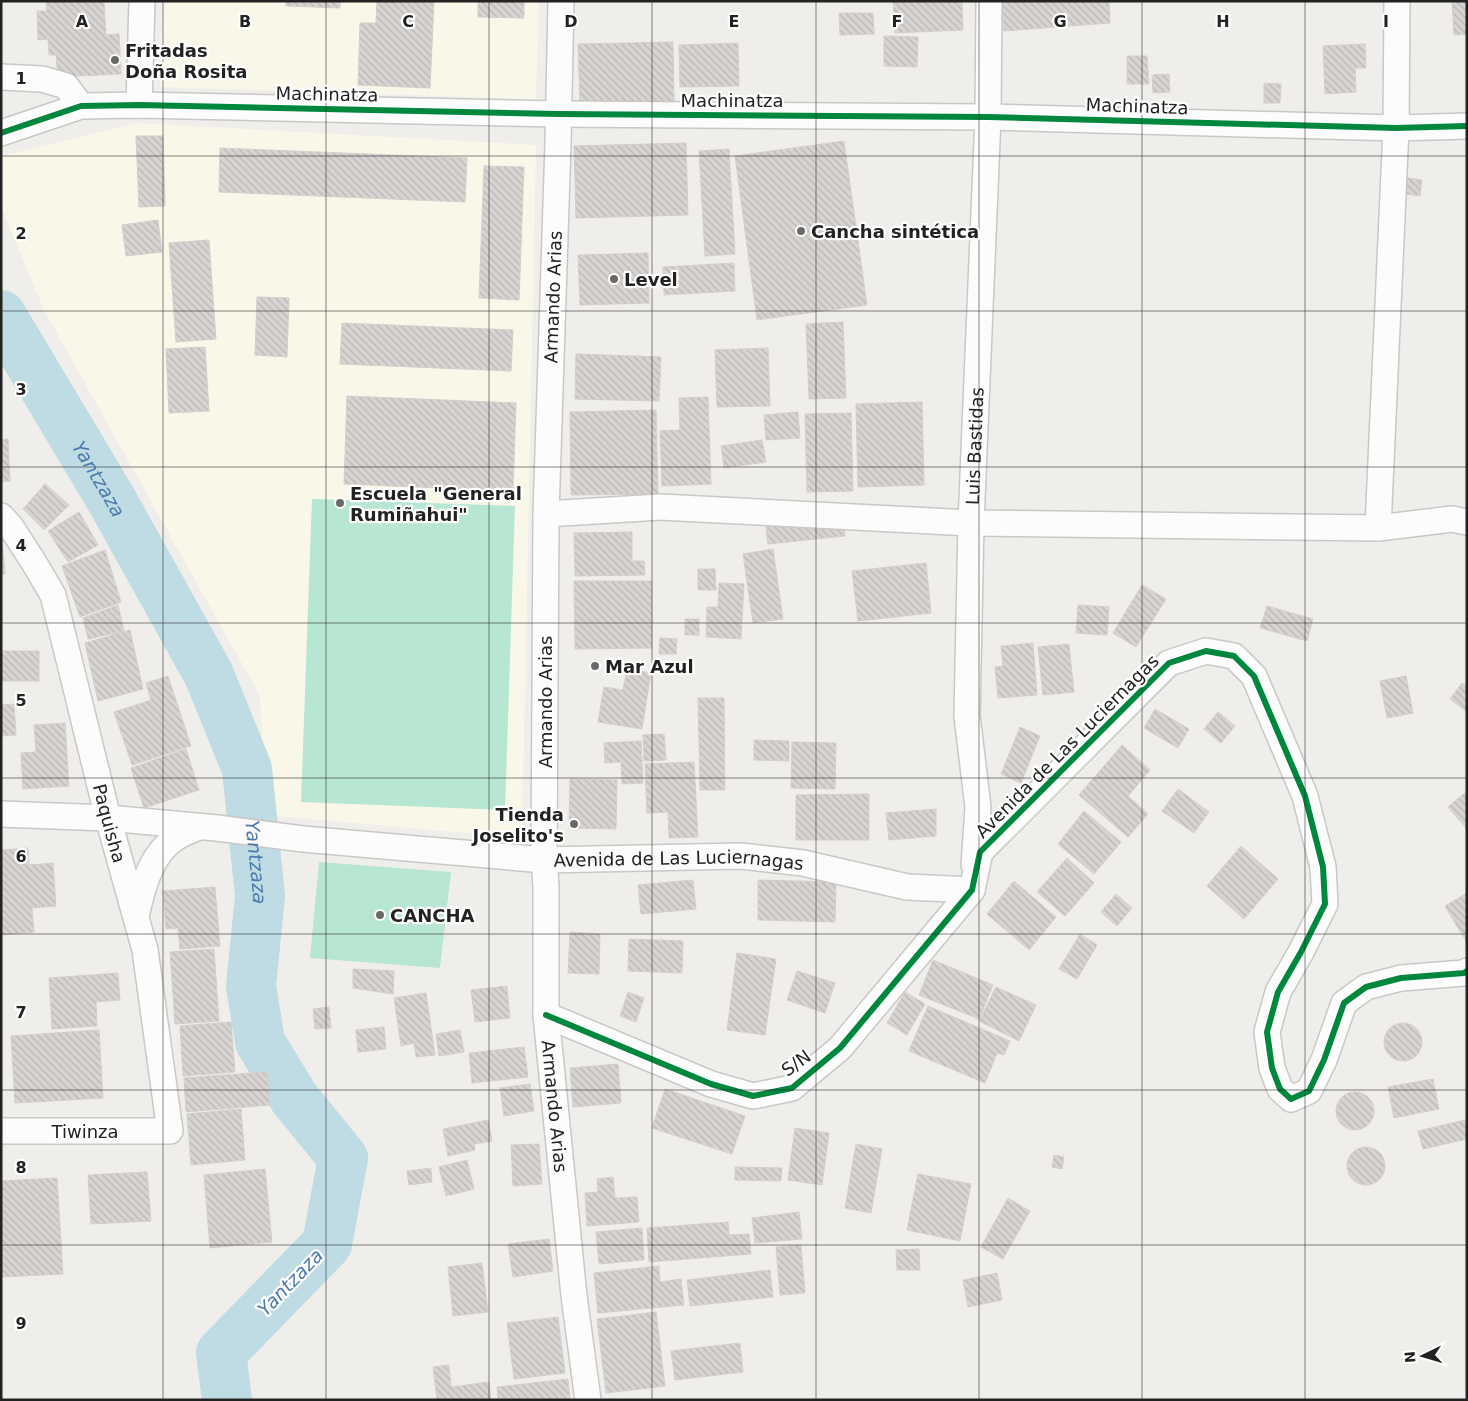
<svg xmlns="http://www.w3.org/2000/svg" width="1468" height="1401" font-family="'DejaVu Sans',sans-serif">
<defs>
<pattern id="building-back-hatch" width="6" height="6" patternUnits="userSpaceOnUse" patternTransform="scale(1.25)"><rect width="6" height="6" fill="#d7d4d2"/><path d="M-1 5l2 2M0 0l6 6M5-1l2 2" fill="none" stroke="#b8b6b4"/></pattern>
</defs>
<rect width="100%" height="100%" fill="#f0eeeb"/>
<g fill="#f8f7e8">
<path d="M 163,1 L 539,1 L 536,99 L 160,87 Z"/>
<path d="M 138,123 L 536,145 L 522,838 L 266,815 L 260,696 L 44,310 L 1,206 L 1,156 Z"/>
</g>
<g fill="#b7e6d2">
<path d="M 312,499 L 515,506 L 505,810 L 301,802 Z"/>
<path d="M 319,862 L 451,872 L 440,968 L 310,958 Z"/>
</g>
<g fill="none" stroke-linecap="round" stroke-linejoin="round">
<path stroke="#bfdbe3" stroke-width="50" id="s1" d="M 1,315 L 111,499 L 209,675 L 247,769 L 260,896 L 251,986 L 260,1042 L 294,1098 L 343,1158 L 327,1244 L 221,1353 L 227,1400"/>
</g>
<g fill="url(#building-back-hatch)" stroke="#d3d0cc">
<path d="M 46,1 L 104,1 L 106,35 L 119,34 L 121,74 L 58,77 L 56,55 L 49,55 L 48,39 L 38,40 L 37,11 L 47,11 Z"/>
<path d="M 286,1 L 340,1 L 340,8 L 286,6 Z"/>
<path d="M 377,1 L 434,1 L 430,88 L 358,85 L 360,23 L 376,23 Z"/>
<path d="M 478,1 L 524,1 L 524,18 L 478,17 Z"/>
<path d="M 893,1 L 962,1 L 963,30 L 895,33 Z"/>
<path d="M 1001,1 L 1109,1 L 1110,23 L 1004,31 Z"/>
<path d="M 1452,1 L 1467,1 L 1467,34 L 1454,35 Z"/>
<path d="M 839,13 L 873,13 L 874,34 L 840,35 Z"/>
<path d="M 884,36 L 918,37 L 917,67 L 884,66 Z"/>
<path d="M 673,42 L 674,102 L 580,105 L 578,44 Z"/>
<path d="M 738,43 L 739,86 L 680,87 L 679,45 Z"/>
<path d="M 1365,44 L 1366,68 L 1355,68 L 1356,92 L 1325,94 L 1323,46 Z"/>
<path d="M 1127,56 L 1147,56 L 1149,84 L 1127,84 Z"/>
<path d="M 1169,74 L 1170,92 L 1153,93 L 1152,75 Z"/>
<path d="M 1264,83 L 1281,84 L 1280,103 L 1264,103 Z"/>
<path d="M 136,136 L 163,136 L 165,206 L 139,207 Z"/>
<path d="M 844,141 L 867,305 L 757,320 L 735,156 Z"/>
<path d="M 686,143 L 688,215 L 576,218 L 574,146 Z"/>
<path d="M 220,148 L 467,158 L 465,202 L 219,192 Z"/>
<path d="M 729,149 L 735,254 L 705,256 L 699,151 Z"/>
<path d="M 484,166 L 524,167 L 519,300 L 479,298 Z"/>
<path d="M 1401,177 L 1422,180 L 1420,196 L 1399,193 Z"/>
<path d="M 158,220 L 162,252 L 126,256 L 122,225 Z"/>
<path d="M 209,240 L 216,339 L 176,342 L 169,243 Z"/>
<path d="M 648,253 L 649,303 L 580,305 L 578,255 Z"/>
<path d="M 734,263 L 735,291 L 664,295 L 663,267 Z"/>
<path d="M 257,297 L 289,298 L 287,357 L 255,355 Z"/>
<path d="M 843,322 L 846,398 L 809,399 L 806,324 Z"/>
<path d="M 342,323 L 513,330 L 511,371 L 340,364 Z"/>
<path d="M 205,347 L 209,411 L 169,413 L 166,349 Z"/>
<path d="M 768,348 L 770,406 L 717,407 L 715,350 Z"/>
<path d="M 576,354 L 661,357 L 659,401 L 575,399 Z"/>
<path d="M 347,396 L 516,403 L 513,491 L 344,484 Z"/>
<path d="M 708,397 L 711,484 L 662,486 L 660,431 L 680,430 L 679,398 Z"/>
<path d="M 922,402 L 924,485 L 858,487 L 856,404 Z"/>
<path d="M 656,410 L 658,494 L 571,495 L 570,412 Z"/>
<path d="M 798,412 L 800,438 L 766,440 L 764,415 Z"/>
<path d="M 851,413 L 853,491 L 807,492 L 805,414 Z"/>
<path d="M 8,439 L 10,481 L 1,482 L 1,440 Z"/>
<path d="M 762,440 L 766,462 L 724,468 L 721,446 Z"/>
<path d="M 45,484 L 69,505 L 44,530 L 23,509 Z"/>
<path d="M 79,512 L 98,545 L 68,562 L 48,531 Z"/>
<path d="M 843,518 L 845,536 L 768,544 L 766,527 Z"/>
<path d="M 1,528 L 5,574 L 1,574 Z"/>
<path d="M 632,532 L 632,561 L 644,561 L 645,575 L 575,576 L 574,533 Z"/>
<path d="M 773,549 L 783,619 L 753,623 L 743,554 Z"/>
<path d="M 105,550 L 121,602 L 80,617 L 62,566 Z"/>
<path d="M 926,563 L 931,613 L 858,621 L 852,571 Z"/>
<path d="M 698,569 L 715,569 L 716,590 L 698,590 Z"/>
<path d="M 574,581 L 652,581 L 652,648 L 575,649 Z"/>
<path d="M 719,583 L 744,584 L 741,639 L 706,637 L 707,607 L 718,607 Z"/>
<path d="M 1142,585 L 1166,599 L 1136,647 L 1113,633 Z"/>
<path d="M 118,605 L 124,631 L 88,639 L 83,618 Z"/>
<path d="M 1078,605 L 1109,607 L 1107,635 L 1076,633 Z"/>
<path d="M 1267,606 L 1313,619 L 1307,641 L 1260,628 Z"/>
<rect x="685" y="619" width="14" height="16"/>
<path d="M 130,630 L 143,689 L 98,701 L 85,643 Z"/>
<path d="M 660,638 L 677,639 L 676,654 L 659,654 Z"/>
<path d="M 1033,643 L 1037,695 L 998,698 L 995,667 L 1003,666 L 1001,646 Z"/>
<path d="M 1069,644 L 1074,692 L 1043,695 L 1038,647 Z"/>
<rect x="1" y="651" width="38" height="30"/>
<path d="M 627,669 L 651,673 L 642,729 L 598,722 L 604,687 L 623,690 Z"/>
<path d="M 168,676 L 191,746 L 132,765 L 114,712 L 151,700 L 146,683 Z"/>
<path d="M 1406,676 L 1413,713 L 1387,718 L 1380,681 Z"/>
<path d="M 1462,683 L 1467,687 L 1467,712 L 1450,699 Z"/>
<path d="M 698,698 L 724,698 L 725,790 L 700,790 Z"/>
<path d="M 14,704 L 16,735 L 1,736 L 1,705 Z"/>
<path d="M 1155,709 L 1189,729 L 1178,748 L 1144,728 Z"/>
<path d="M 1218,712 L 1235,726 L 1221,743 L 1204,729 Z"/>
<path d="M 65,723 L 69,786 L 23,789 L 21,753 L 36,752 L 34,725 Z"/>
<path d="M 1020,727 L 1040,736 L 1021,783 L 1001,774 Z"/>
<path d="M 664,734 L 666,760 L 644,761 L 643,735 Z"/>
<path d="M 754,740 L 789,741 L 789,761 L 754,760 Z"/>
<path d="M 641,741 L 643,783 L 622,784 L 621,762 L 605,763 L 604,743 Z"/>
<path d="M 792,742 L 836,743 L 835,789 L 791,788 Z"/>
<path d="M 1122,745 L 1150,770 L 1128,796 L 1148,814 L 1128,837 L 1079,795 Z"/>
<path d="M 186,749 L 199,790 L 144,808 L 131,768 Z"/>
<path d="M 694,762 L 698,837 L 669,838 L 668,812 L 647,813 L 645,764 Z"/>
<path d="M 570,779 L 617,780 L 616,829 L 569,828 Z"/>
<path d="M 1178,789 L 1209,812 L 1194,833 L 1162,811 Z"/>
<path d="M 1467,791 L 1467,829 L 1448,807 Z"/>
<path d="M 869,794 L 869,840 L 796,840 L 796,795 Z"/>
<path d="M 936,809 L 936,836 L 889,840 L 886,813 Z"/>
<path d="M 1084,811 L 1121,842 L 1094,874 L 1058,844 Z"/>
<path d="M 1241,846 L 1278,879 L 1244,919 L 1207,886 Z"/>
<path d="M 28,848 L 29,865 L 53,863 L 56,906 L 32,908 L 34,932 L 1,935 L 1,850 Z"/>
<path d="M 1067,858 L 1094,883 L 1065,916 L 1037,892 Z"/>
<path d="M 693,880 L 696,909 L 641,914 L 638,885 Z"/>
<path d="M 758,880 L 836,882 L 835,922 L 758,920 Z"/>
<path d="M 1014,881 L 1056,917 L 1029,950 L 987,914 Z"/>
<path d="M 215,887 L 220,946 L 180,949 L 178,928 L 166,929 L 163,891 Z"/>
<path d="M 1467,893 L 1467,940 L 1466,941 L 1445,906 Z"/>
<path d="M 1116,894 L 1132,908 L 1117,926 L 1101,912 Z"/>
<path d="M 570,932 L 600,934 L 599,974 L 568,973 Z"/>
<path d="M 1080,934 L 1097,945 L 1077,979 L 1059,969 Z"/>
<path d="M 629,939 L 683,941 L 682,973 L 628,971 Z"/>
<path d="M 214,949 L 219,1021 L 175,1024 L 170,952 Z"/>
<path d="M 737,953 L 776,959 L 765,1035 L 727,1030 Z"/>
<path d="M 933,960 L 993,985 L 979,1019 L 919,995 Z"/>
<path d="M 353,969 L 394,971 L 393,994 L 353,988 Z"/>
<path d="M 797,971 L 835,983 L 825,1013 L 787,1000 Z"/>
<path d="M 118,973 L 120,1000 L 96,1002 L 97,1026 L 52,1029 L 49,978 Z"/>
<path d="M 507,986 L 510,1018 L 475,1022 L 471,990 Z"/>
<path d="M 996,987 L 1036,1005 L 1019,1041 L 979,1021 Z"/>
<path d="M 628,992 L 644,998 L 636,1022 L 620,1016 Z"/>
<path d="M 905,992 L 925,1004 L 907,1035 L 887,1023 Z"/>
<path d="M 426,993 L 435,1055 L 416,1057 L 414,1043 L 401,1046 L 394,998 Z"/>
<path d="M 928,1006 L 1010,1041 L 1004,1055 L 997,1053 L 985,1083 L 909,1051 Z"/>
<path d="M 329,1007 L 331,1028 L 315,1029 L 313,1009 Z"/>
<path d="M 231,1022 L 235,1072 L 183,1076 L 180,1026 Z"/>
<circle cx="1403" cy="1042" r="19"/>
<path d="M 384,1027 L 386,1049 L 358,1052 L 356,1030 Z"/>
<path d="M 99,1030 L 103,1098 L 15,1103 L 11,1036 Z"/>
<path d="M 460,1030 L 464,1052 L 439,1056 L 436,1034 Z"/>
<path d="M 524,1047 L 528,1077 L 472,1083 L 469,1053 Z"/>
<path d="M 618,1064 L 621,1103 L 573,1107 L 570,1068 Z"/>
<path d="M 267,1072 L 270,1105 L 186,1112 L 184,1078 Z"/>
<path d="M 1433,1079 L 1439,1109 L 1394,1118 L 1388,1087 Z"/>
<path d="M 530,1084 L 534,1111 L 504,1116 L 500,1088 Z"/>
<path d="M 665,1089 L 745,1116 L 732,1154 L 652,1128 Z"/>
<circle cx="1355" cy="1111" r="19"/>
<path d="M 241,1109 L 245,1160 L 191,1165 L 187,1114 Z"/>
<path d="M 488,1120 L 492,1141 L 474,1144 L 475,1150 L 448,1156 L 443,1129 Z"/>
<path d="M 1465,1120 L 1467,1139 L 1423,1149 L 1418,1131 Z"/>
<path d="M 795,1128 L 829,1133 L 822,1185 L 788,1180 Z"/>
<path d="M 539,1144 L 542,1184 L 513,1186 L 511,1145 Z"/>
<path d="M 856,1144 L 882,1149 L 871,1213 L 845,1208 Z"/>
<circle cx="1366" cy="1166" r="19"/>
<path d="M 1054,1155 L 1064,1157 L 1062,1169 L 1052,1167 Z"/>
<path d="M 467,1160 L 474,1189 L 446,1196 L 439,1167 Z"/>
<path d="M 735,1167 L 782,1168 L 781,1181 L 735,1180 Z"/>
<path d="M 431,1168 L 432,1182 L 409,1185 L 407,1171 Z"/>
<path d="M 265,1169 L 272,1242 L 210,1248 L 204,1175 Z"/>
<path d="M 147,1172 L 151,1221 L 91,1224 L 88,1175 Z"/>
<path d="M 918,1174 L 971,1184 L 960,1241 L 907,1230 Z"/>
<path d="M 613,1177 L 615,1198 L 637,1197 L 639,1222 L 587,1226 L 585,1193 L 598,1192 L 597,1179 Z"/>
<path d="M 57,1178 L 63,1274 L 1,1277 L 1,1181 Z"/>
<path d="M 1008,1198 L 1030,1211 L 1003,1259 L 981,1247 Z"/>
<path d="M 799,1212 L 802,1239 L 755,1243 L 752,1218 Z"/>
<path d="M 728,1222 L 729,1235 L 749,1234 L 751,1254 L 649,1262 L 647,1228 Z"/>
<path d="M 642,1228 L 644,1260 L 599,1264 L 596,1232 Z"/>
<path d="M 549,1239 L 553,1271 L 513,1277 L 508,1244 Z"/>
<path d="M 801,1245 L 805,1293 L 780,1295 L 776,1247 Z"/>
<path d="M 919,1249 L 920,1270 L 897,1270 L 896,1250 Z"/>
<path d="M 482,1263 L 488,1312 L 453,1316 L 448,1267 Z"/>
<path d="M 659,1266 L 660,1282 L 681,1279 L 684,1305 L 598,1313 L 594,1273 Z"/>
<path d="M 770,1270 L 773,1297 L 690,1306 L 687,1280 Z"/>
<path d="M 997,1273 L 1002,1300 L 968,1307 L 963,1280 Z"/>
<path d="M 656,1312 L 665,1386 L 606,1393 L 597,1319 Z"/>
<path d="M 558,1317 L 565,1373 L 514,1379 L 507,1323 Z"/>
<path d="M 740,1343 L 743,1372 L 675,1380 L 671,1351 Z"/>
<path d="M 449,1365 L 451,1387 L 489,1382 L 491,1400 L 437,1400 L 433,1367 Z"/>
<path d="M 568,1379 L 570,1400 L 498,1400 L 497,1387 Z"/>
</g>
<g fill="none" stroke-linecap="round" stroke-linejoin="round">
<defs>
<g id="street">
<path id="s2" d="M 561,1 L 558,143 L 546,514 L 544,860 L 546,887 L 546,1015 L 574,1296 L 588,1400"/>
<path d="M 1,77 L 42,79 L 66,86 L 81,106"/>
<path d="M 139,105 L 142,1"/>
<path d="M 1,133 L 81,106 L 139,105 L 558,114 L 988,117 L 1396,128 L 1467,126"/>
<path d="M 546,514 L 660,507 L 971,523 L 1378,528 L 1452,519 L 1467,522"/>
<path id="s3" d="M 1,516 L 11,527 L 33,561 L 53,595 L 108,818 L 145,950 L 170,1131 L 1,1131"/>
<path d="M 1378,528 L 1396,128 L 1397,1"/>
<path id="s4" d="M 1,814 L 108,818 L 217,828 L 303,839 L 544,860 L 741,856 L 803,863 L 907,887 L 972,890"/>
<path id="s5" d="M 974,865 L 978,807 L 967,716 L 971,523 L 988,117 L 989,1"/>
<path d="M 136,916 C 143,887 150,854 177,837 C 184,833 192,830 199,827"/>
<path d="M 546,1015 L 711,1084 L 753,1096 L 792,1088 L 840,1048 L 972,890 L 980,852 L 1169,663 L 1206,651 L 1234,656 L 1254,676 L 1305,796 L 1323,867 L 1325,904 L 1301,952 L 1278,992 L 1267,1032 L 1272,1068 L 1280,1089 L 1291,1099 L 1309,1091 L 1324,1060 L 1344,1003 L 1366,987 L 1401,978 L 1464,973 L 1467,971"/>
</g>
</defs>
<use href="#street" stroke="#c9c8c7" stroke-width="28"/>
<use href="#street" stroke="#fdfcfc" stroke-width="25"/>
<defs>
<g id="cycleway">
<path d="M 1,133 L 81,106 L 139,105 L 558,114 L 988,117 L 1396,128 L 1467,126"/>
<path d="M 546,1015 L 711,1084 L 753,1096 L 792,1088 L 840,1048 L 972,890 L 980,852 L 1169,663 L 1206,651 L 1234,656 L 1254,676 L 1305,796 L 1323,867 L 1325,904 L 1301,952 L 1278,992 L 1267,1032 L 1272,1068 L 1280,1089 L 1291,1099 L 1309,1091 L 1324,1060 L 1344,1003 L 1366,987 L 1401,978 L 1464,973 L 1467,971"/>
</g>
</defs>
<use href="#cycleway" stroke="#fff" stroke-width="9"/>
<use href="#cycleway" stroke="#00873e" stroke-width="6"/>
</g>
<path fill="none" stroke="#222" stroke-width="1" stroke-opacity="0.55" d="M 163,1 L 163,1400M 326,1 L 326,1400M 489,1 L 489,1400M 652,1 L 652,1400M 816,1 L 816,1400M 979,1 L 979,1400M 1142,1 L 1142,1400M 1305,1 L 1305,1400M 1,156 L 1467,156M 1,311 L 1467,311M 1,467 L 1467,467M 1,623 L 1467,623M 1,778 L 1467,778M 1,934 L 1467,934M 1,1090 L 1467,1090M 1,1245 L 1467,1245"/>
<g fill="#6a6968" stroke="#fff" stroke-width="2">
<circle cx="115" cy="60" r="5"/>
<circle cx="801" cy="231" r="5"/>
<circle cx="614" cy="279" r="5"/>
<circle cx="340" cy="503" r="5"/>
<circle cx="595" cy="666" r="5"/>
<circle cx="574" cy="824" r="5"/>
<circle cx="380" cy="915" r="5"/>
</g>
<g text-anchor="middle" dominant-baseline="central" stroke-width="4.5" stroke-linejoin="round" paint-order="stroke">
<g font-size="18" font-weight="bold" fill="#222" stroke="#fff" text-anchor="start">
<text x="125" y="50">Fritadas<tspan x="125" dy="21">Doña Rosita</tspan></text>
<text x="811" y="231">Cancha sintética</text>
<text x="624" y="279">Level</text>
<text x="350" y="493">Escuela "General<tspan x="350" dy="21">Rumiñahui"</tspan></text>
<text x="605" y="666">Mar Azul</text>
<text x="564" y="814" text-anchor="end">Tienda<tspan x="564" dy="21">Joselito's</tspan></text>
<text x="390" y="915">CANCHA</text>
</g>
<g font-size="18" fill="#222" stroke="#fff">
<text transform="translate(327 94) rotate(1)">Machinatza</text>
<text x="732" y="100">Machinatza</text>
<text transform="translate(1137 106) rotate(2)">Machinatza</text>
<text transform="translate(553 297) rotate(-88)">Armando Arias</text>
<text stroke="none"><textPath href="#s5" startOffset="420">Luis Bastidas</textPath></text>
<text transform="translate(545 702) rotate(-90)">Armando Arias</text>
<text transform="translate(1067 746) rotate(-45)">Avenida de Las Luciernagas</text>
<text stroke="none"><textPath href="#s3" startOffset="330">Paquisha</textPath></text>
<text stroke="none"><textPath href="#s4" startOffset="680">Avenida de Las Luciernagas</textPath></text>
<text transform="translate(796 1063) rotate(-36)">S/N</text>
<text stroke="none"><textPath href="#s2" startOffset="1106">Armando Arias</textPath></text>
<text x="85" y="1131">Tiwinza</text>
</g>
<g font-size="19" font-style="italic" fill="#4a7aab" stroke="#fff">
<text stroke="none"><textPath href="#s1" startOffset="191">Yantzaza</textPath></text>
<text stroke="none"><textPath href="#s1" startOffset="611">Yantzaza</textPath></text>
<text transform="translate(290 1282) rotate(-46)">Yantzaza</text>
</g>
</g>
<g font-size="16" text-anchor="middle" font-weight="bold" fill="#222" stroke="#fff" stroke-width="4.5" stroke-linejoin="round" paint-order="stroke">
<text x="82" y="27">A</text>
<text x="245" y="27">B</text>
<text x="408" y="27">C</text>
<text x="571" y="27">D</text>
<text x="734" y="27">E</text>
<text x="897" y="27">F</text>
<text x="1060" y="27">G</text>
<text x="1223" y="27">H</text>
<text x="1386" y="27">I</text>
<text x="21" y="84">1</text>
<text x="21" y="239">2</text>
<text x="21" y="395">3</text>
<text x="21" y="551">4</text>
<text x="21" y="706">5</text>
<text x="21" y="862">6</text>
<text x="21" y="1018">7</text>
<text x="21" y="1173">8</text>
<text x="21" y="1329">9</text>
</g>
<rect width="1468" height="1401" fill="none" stroke="#222222" stroke-width="5"/>
<g transform="translate(1423 1356) rotate(265)" stroke="#ffffff" stroke-width="4" paint-order="stroke">
<path d="M0-4L9 19L0 12L-9 19Z" fill="#222222"/>
<text y="-8" font-size="14" font-weight="bold" text-anchor="middle" fill="#222222">N</text>
</g>
</svg>
